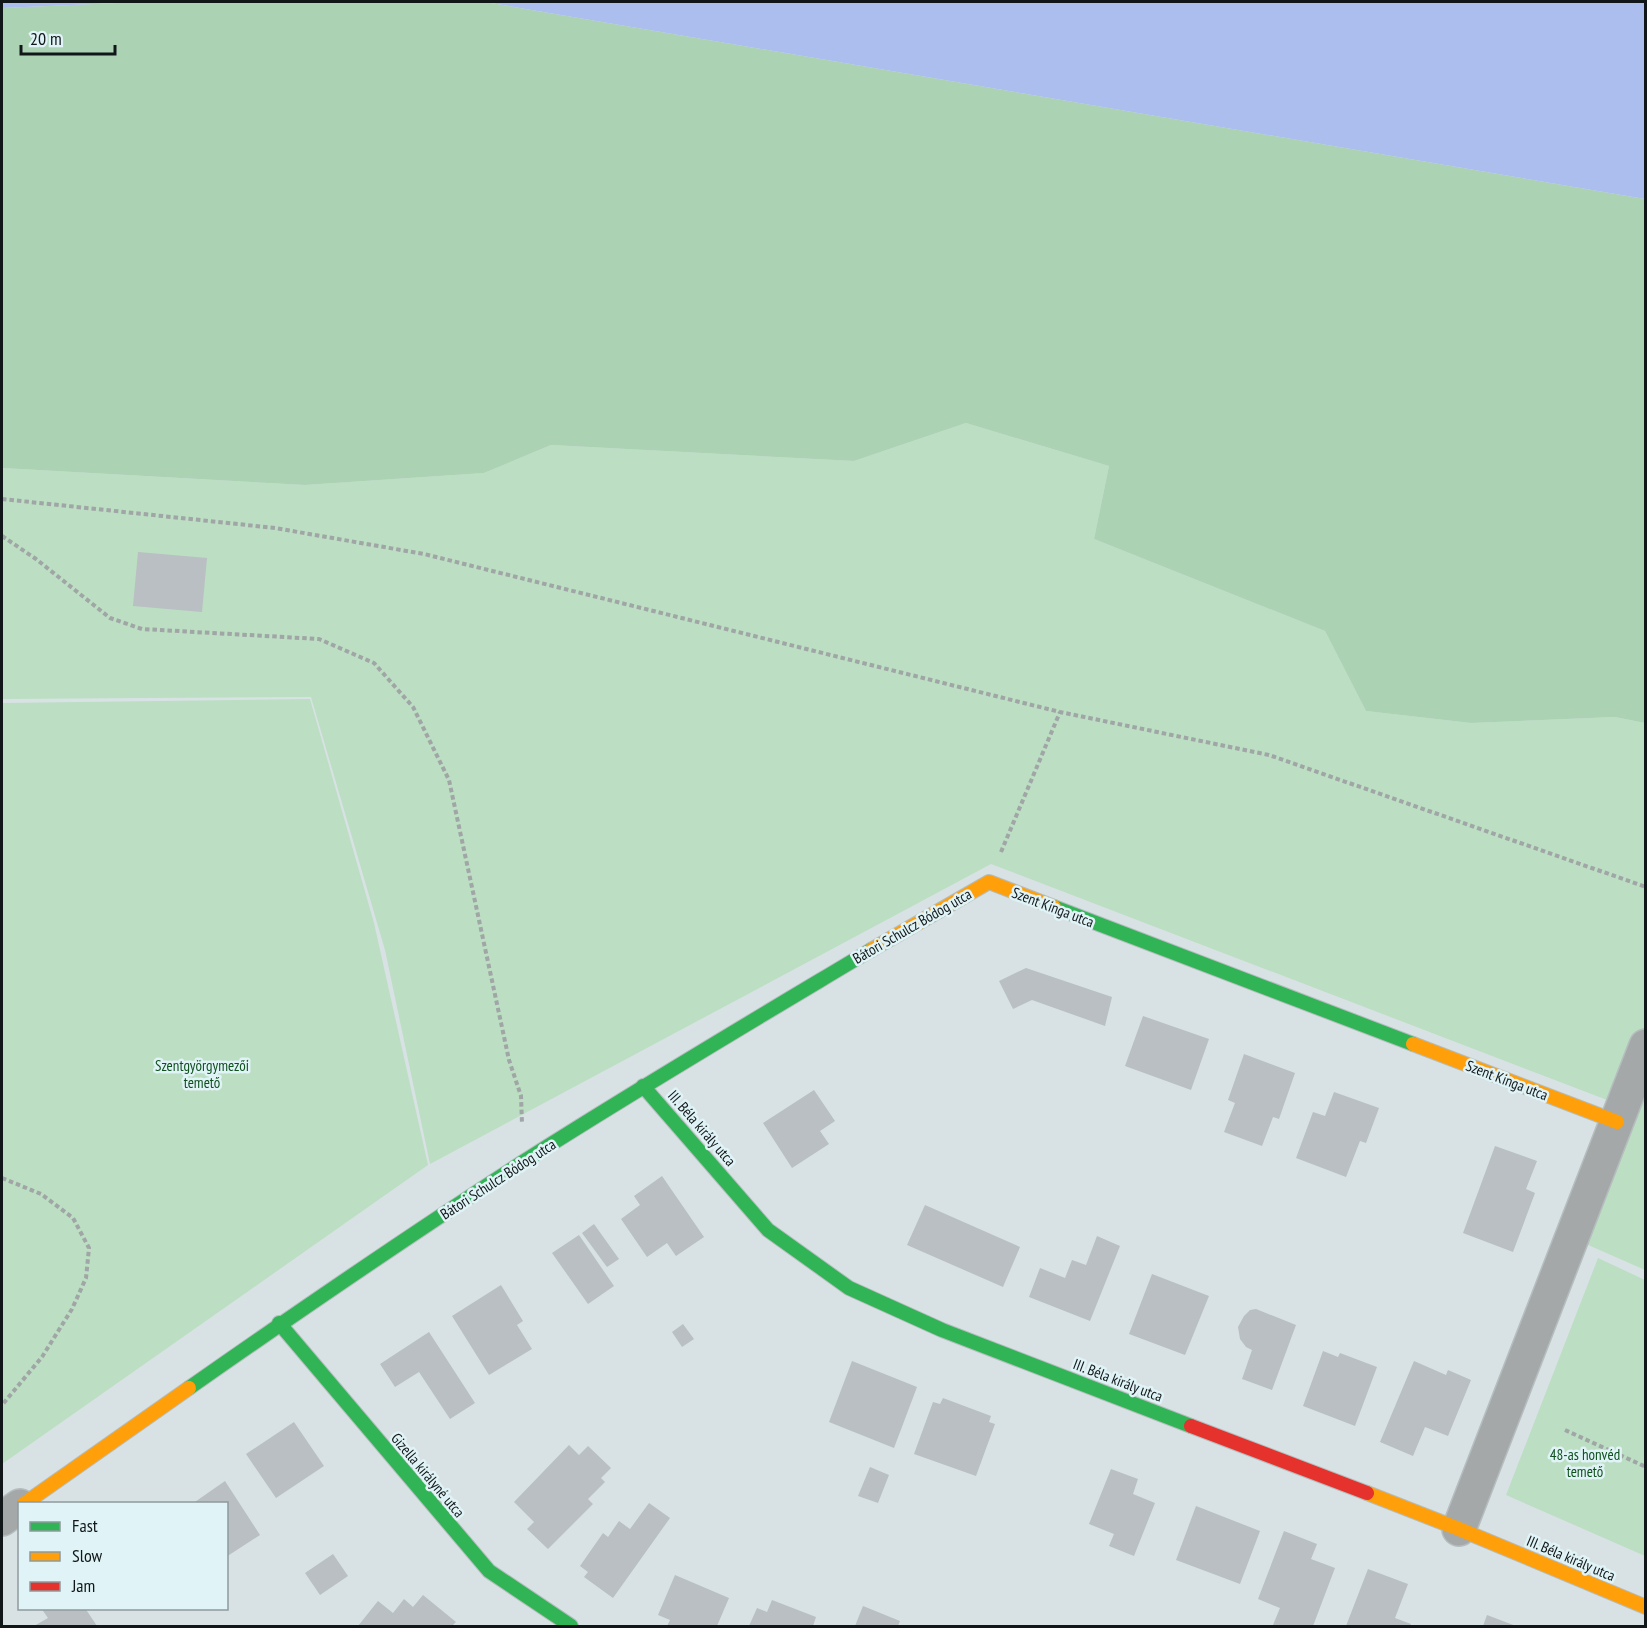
<svg xmlns="http://www.w3.org/2000/svg" width="1647" height="1628" font-family="'PT Sans Narrow',sans-serif">
<rect width="100%" height="100%" fill="#d8e2e4"/>
<g fill="#bcdec3">
<path d="M 966,423 L 1109,466 L 1094,539 L 1325,631 L 1366,711 L 1471,723 L 1615,717 L 1645,723 L 1645,1270 L 1586,1244 L 1628,1108 L 991,864 L 430,1164 L 385,950 L 311,697 L 2,699 L 2,468 L 305,485 L 484,473 L 551,445 L 854,461 Z"/>
<path d="M 310,699 L 374,923 L 428,1165 L 2,1464 L 2,703 Z"/>
<path d="M 1598,1258 L 1645,1280 L 1645,1556 L 1506,1495 Z"/>
</g>
<path fill="#acd2b4" d="M 140,2 L 485,2 L 1645,199 L 1645,723 L 1615,717 L 1471,723 L 1366,711 L 1325,631 L 1094,539 L 1109,466 L 966,423 L 854,461 L 551,445 L 484,473 L 305,485 L 2,468 L 2,8 Z"/>
<g fill="#acbeed">
<path d="M 2,2 L 140,2 L 2,8 Z"/>
<path d="M 485,2 L 1645,2 L 1645,199 Z"/>
</g>
<g fill="#b9bfc2">
<path d="M 138,552 L 207,558 L 202,612 L 133,606 Z"/>
<path d="M 1026,968 L 1112,997 L 1105,1026 L 1032,1000 L 1013,1009 L 999,981 Z"/>
<path d="M 1143,1016 L 1209,1039 L 1191,1090 L 1125,1066 Z"/>
<path d="M 1244,1054 L 1295,1073 L 1279,1119 L 1273,1117 L 1262,1146 L 1224,1132 L 1235,1103 L 1228,1100 Z"/>
<path d="M 814,1090 L 835,1121 L 820,1131 L 829,1144 L 792,1168 L 763,1123 Z"/>
<path d="M 1334,1092 L 1379,1108 L 1366,1143 L 1360,1141 L 1346,1177 L 1296,1158 L 1313,1112 L 1325,1116 Z"/>
<path d="M 1495,1146 L 1537,1161 L 1526,1189 L 1535,1193 L 1513,1252 L 1463,1233 Z"/>
<path d="M 662,1176 L 704,1237 L 676,1256 L 667,1243 L 647,1257 L 621,1219 L 640,1205 L 634,1196 Z"/>
<path d="M 925,1205 L 1020,1247 L 1003,1287 L 907,1245 Z"/>
<path d="M 594,1224 L 619,1259 L 607,1267 L 582,1233 Z"/>
<path d="M 579,1235 L 614,1286 L 588,1304 L 552,1253 Z"/>
<path d="M 1097,1236 L 1120,1246 L 1090,1321 L 1029,1297 L 1040,1268 L 1065,1278 L 1072,1260 L 1086,1265 Z"/>
<path d="M 1152,1274 L 1209,1296 L 1185,1355 L 1129,1334 Z"/>
<path d="M 501,1285 L 523,1321 L 517,1325 L 532,1349 L 489,1375 L 452,1316 Z"/>
<path d="M 1256,1309 L 1296,1325 L 1272,1390 L 1242,1379 L 1252,1350 L 1246,1347 L 1240,1339 L 1238,1327 L 1244,1316 L 1250,1310 Z"/>
<path d="M 683,1324 L 694,1339 L 682,1347 L 672,1332 Z"/>
<path d="M 429,1332 L 475,1403 L 450,1419 L 419,1372 L 395,1387 L 380,1364 Z"/>
<path d="M 1323,1351 L 1338,1357 L 1340,1353 L 1377,1367 L 1355,1426 L 1303,1406 Z"/>
<path d="M 852,1361 L 917,1387 L 894,1448 L 829,1422 Z"/>
<path d="M 1414,1361 L 1446,1375 L 1448,1370 L 1471,1380 L 1448,1436 L 1425,1427 L 1413,1456 L 1380,1442 Z"/>
<path d="M 943,1398 L 991,1416 L 989,1422 L 995,1424 L 976,1476 L 914,1454 L 933,1402 L 940,1404 Z"/>
<path d="M 294,1422 L 324,1466 L 276,1498 L 246,1454 Z"/>
<path d="M 569,1445 L 579,1455 L 588,1446 L 611,1468 L 601,1478 L 605,1482 L 588,1499 L 593,1504 L 548,1549 L 527,1529 L 534,1522 L 514,1502 Z"/>
<path d="M 870,1467 L 889,1475 L 878,1503 L 858,1496 Z"/>
<path d="M 1111,1469 L 1138,1479 L 1133,1494 L 1155,1503 L 1134,1556 L 1109,1546 L 1114,1534 L 1089,1524 Z"/>
<path d="M 225,1481 L 260,1535 L 226,1557 L 226,1504 L 192,1504 Z"/>
<path d="M 649,1503 L 670,1518 L 613,1598 L 584,1577 L 588,1572 L 580,1566 L 603,1533 L 608,1537 L 619,1521 L 630,1529 Z"/>
<path d="M 1196,1506 L 1260,1531 L 1240,1584 L 1176,1560 Z"/>
<path d="M 1284,1531 L 1317,1544 L 1311,1559 L 1335,1568 L 1313,1626 L 1273,1625 L 1280,1608 L 1258,1599 Z"/>
<path d="M 333,1554 L 348,1576 L 320,1595 L 305,1573 Z"/>
<path d="M 1368,1569 L 1408,1584 L 1395,1618 L 1411,1624 L 1410,1626 L 1346,1626 Z"/>
<path d="M 675,1575 L 729,1598 L 717,1626 L 667,1626 L 670,1620 L 658,1615 Z"/>
<path d="M 423,1595 L 456,1622 L 452,1626 L 358,1626 L 378,1601 L 393,1613 L 404,1599 L 413,1607 Z"/>
<path d="M 772,1600 L 816,1617 L 813,1626 L 749,1626 L 757,1608 L 767,1612 Z"/>
<path d="M 863,1606 L 900,1621 L 898,1626 L 855,1626 Z"/>
<path d="M 41,1608 L 85,1608 L 97,1626 L 34,1626 L 48,1618 Z"/>
<path d="M 1487,1615 L 1516,1626 L 1483,1626 Z"/>
</g>
<g fill="none" stroke-linecap="round" stroke-linejoin="round">
<defs>
<g id="street">
<path d="M 2,1519 L 20,1506"/>
<path d="M 1459,1529 L 1646,1046"/>
</g>
<g id="fast">
<path d="M 1054,907 L 1413,1044"/>
<path d="M 643,1086 L 768,1230 L 849,1288 L 942,1330 L 1191,1426"/>
<path d="M 279,1323 L 489,1571 L 571,1626"/>
<path d="M 189,1388 C 299,1311 410,1235 523,1162 C 637,1089 754,1020 871,950"/>
</g>
<g id="slow">
<path d="M 871,950 L 989,882 L 1054,907"/>
<path d="M 1413,1044 L 1617,1122"/>
<path d="M 1367,1493 L 1459,1529 L 1646,1607"/>
<path d="M 24,1504 L 189,1388"/>
</g>
<path id="jam" d="M 1191,1426 L 1367,1493"/>
</defs>
<use href="#street" stroke="#b5bdbe" stroke-width="36"/>
<use href="#fast" stroke="#b5bdbe" stroke-width="16"/>
<use href="#slow" stroke="#b5bdbe" stroke-width="16"/>
<use href="#jam" stroke="#b5bdbe" stroke-width="16"/>
<g stroke="#a0a5a5" stroke-width="4" stroke-dasharray="4.5 3" stroke-linecap="butt">
<path d="M 2,499 L 275,528 L 424,554 L 1060,712 L 1269,755 L 1646,887"/>
<path d="M 2,536 L 36,559 L 110,618 L 142,629 L 319,639 L 374,663 L 413,707 L 449,780 L 509,1060 L 521,1096 L 522,1124"/>
<path d="M 1001,852 L 1060,712"/>
<path d="M 2,1178 L 41,1194 L 73,1218 L 89,1248 L 86,1278 L 72,1309 L 42,1357 L 2,1405"/>
<path d="M 1565,1430 L 1646,1467"/>
</g>
<use href="#street" stroke="#a4a8a8" stroke-width="33"/>
<use href="#fast" stroke="#30b455" stroke-width="14"/>
<use href="#slow" stroke="#ff9f0a" stroke-width="14"/>
<use href="#jam" stroke="#e5322d" stroke-width="14"/>
</g>
<g text-anchor="middle" dominant-baseline="central" stroke-width="5" stroke-linejoin="round" paint-order="stroke">
<g font-size="15" fill="#111718" stroke="#e0f3f6">
<text transform="translate(1053 907) rotate(21)">Szent Kinga utca</text>
<text transform="translate(912 926) rotate(-30)">Bátori Schulcz Bódog utca</text>
<text transform="translate(1507 1080) rotate(21)">Szent Kinga utca</text>
<text transform="translate(702 1128) rotate(49)">III. Béla király utca</text>
<text transform="translate(498 1179) rotate(-33)">Bátori Schulcz Bódog utca</text>
<text transform="translate(1118 1380) rotate(21)">III. Béla király utca</text>
<text transform="translate(428 1475) rotate(50)">Gizella királyné utca</text>
<text transform="translate(1571 1558) rotate(23)">III. Béla király utca</text>
</g>
<g font-size="15" fill="#0f501d" stroke="#e0f3f6">
<text x="202" y="1065">Szentgyörgymezői<tspan x="202" dy="17">temető</tspan></text>
<text x="1585" y="1454">48-as honvéd<tspan x="1585" dy="17">temető</tspan></text>
</g>
</g>
<rect width="1647" height="1628" fill="none" stroke="#111718" stroke-width="6"/>
<rect x="18" y="1502" width="210" height="108" fill="#e0f3f6" stroke="#8d9b9d" stroke-width="1.5"/>
<rect x="30" y="1522" width="30" height="9" fill="#30b455" stroke="#8d9b9d" stroke-width="1.5"/>
<text x="72" y="1532" font-size="18" fill="#111718">Fast</text>
<rect x="30" y="1552" width="30" height="9" fill="#ff9f0a" stroke="#8d9b9d" stroke-width="1.5"/>
<text x="72" y="1562" font-size="18" fill="#111718">Slow</text>
<rect x="30" y="1582" width="30" height="9" fill="#e5322d" stroke="#8d9b9d" stroke-width="1.5"/>
<text x="72" y="1592" font-size="18" fill="#111718">Jam</text>
<path d="M21 45v9h94v-9" fill="none" stroke="#111718" stroke-width="3"/>
<text x="30" y="45" font-size="18" fill="#111718" stroke="#e0f3f6" stroke-width="4.5" paint-order="stroke">20 m</text>
</svg>
